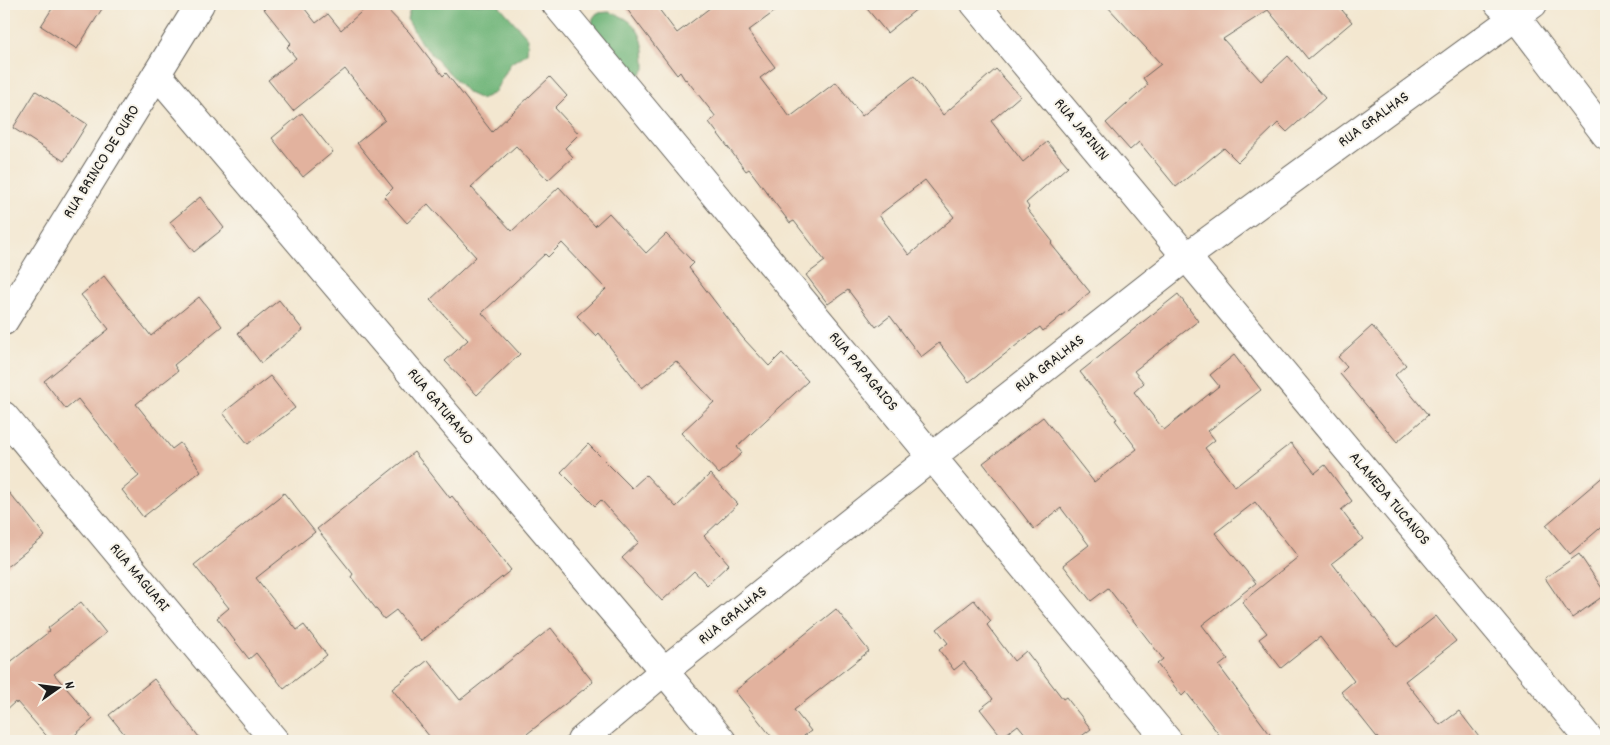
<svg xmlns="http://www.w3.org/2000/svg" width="1610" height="745" font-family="Dekko,sans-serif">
<rect width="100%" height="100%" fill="#f7f3e8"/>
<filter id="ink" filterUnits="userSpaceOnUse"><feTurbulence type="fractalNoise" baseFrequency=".02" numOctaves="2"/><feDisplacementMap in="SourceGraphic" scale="10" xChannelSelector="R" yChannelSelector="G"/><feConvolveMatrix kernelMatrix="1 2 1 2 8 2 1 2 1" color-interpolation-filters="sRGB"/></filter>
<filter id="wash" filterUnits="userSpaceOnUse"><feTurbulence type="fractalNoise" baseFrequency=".0096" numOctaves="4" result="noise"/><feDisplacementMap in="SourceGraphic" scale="20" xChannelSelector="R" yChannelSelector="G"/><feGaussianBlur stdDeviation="1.12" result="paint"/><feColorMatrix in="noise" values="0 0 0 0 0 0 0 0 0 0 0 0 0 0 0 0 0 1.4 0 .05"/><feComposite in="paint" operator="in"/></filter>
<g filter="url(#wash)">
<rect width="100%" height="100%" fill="#f3e7d0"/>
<g fill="#6fb579" stroke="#46684a">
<path d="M 412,4 L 498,4 L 528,38 L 527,53 L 511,63 L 494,93 L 481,99 L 468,93 L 421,43 L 407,19 Z"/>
<path d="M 609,12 C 640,20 645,39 645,69 L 641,74 L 629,78 L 592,30 L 593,18 L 597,13 Z"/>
</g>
<g id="blocks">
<g fill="#e2b29e" fill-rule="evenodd">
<path d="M 55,4 L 105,4 L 77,49 L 41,26 Z"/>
<path d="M 260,4 L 301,4 L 316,23 L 328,14 L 341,30 L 370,4 L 382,4 L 409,32 L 443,76 L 446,73 L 492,132 L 550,77 L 567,96 L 555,108 L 579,134 L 565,148 L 573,157 L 548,180 L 516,146 L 471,187 L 512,231 L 559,187 L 595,226 L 609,213 L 646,253 L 666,234 L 694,263 L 689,268 L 743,338 L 769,366 L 782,353 L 808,381 L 737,447 L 742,453 L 719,474 L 681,433 L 714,402 L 676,361 L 642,388 L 599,333 L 596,336 L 577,316 L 606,289 L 562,243 L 548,257 L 545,254 L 482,313 L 520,354 L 477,395 L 445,361 L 468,340 L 430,300 L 476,257 L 428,204 L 407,223 L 384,197 L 393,188 L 357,143 L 385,120 L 345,69 L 293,111 L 268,80 L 296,58 L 287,47 L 291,43 Z"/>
<path d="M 623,4 L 655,4 L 677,33 L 715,4 L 785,4 L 748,31 L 775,67 L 760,78 L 790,117 L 836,82 L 862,116 L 914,76 L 943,115 L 996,69 L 1020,96 L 991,121 L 1023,162 L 1047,142 L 1068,166 L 1026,203 L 1029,207 L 1027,209 L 1053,242 L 1051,244 L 1090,292 L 1043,331 L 1040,327 L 969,382 L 939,343 L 921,357 L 890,316 L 876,327 L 848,290 L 828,304 L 806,275 L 825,261 L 794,221 L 790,223 L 749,169 L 746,171 L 709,122 L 716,117 L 686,79 L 685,80 L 680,72 L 677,75 ZM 925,180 L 954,217 L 909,255 L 879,215 Z"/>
<path d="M 863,4 L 923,4 L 887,33 Z"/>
<path d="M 1105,4 L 1337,4 L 1352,22 L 1308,59 L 1268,10 L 1223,39 L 1261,81 L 1288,56 L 1325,98 L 1287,132 L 1278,123 L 1238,162 L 1224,148 L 1176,187 L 1139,142 L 1130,150 L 1106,123 L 1148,85 L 1143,78 L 1161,64 Z"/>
<path d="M 36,91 L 87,124 L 64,161 L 13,128 Z"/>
<path d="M 302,113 L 333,152 L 303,177 L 272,138 Z"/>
<path d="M 200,197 L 224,228 L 194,252 L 170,222 Z"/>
<path d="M 104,276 L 151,336 L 199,297 L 222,326 L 174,365 L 178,371 L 136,404 L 172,449 L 180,443 L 201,471 L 143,517 L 122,490 L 139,476 L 78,399 L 66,409 L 44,381 L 109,329 L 81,295 Z"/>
<path d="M 1178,294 L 1198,321 L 1134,371 L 1144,383 L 1134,392 L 1164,430 L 1219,386 L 1210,375 L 1234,355 L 1261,390 L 1208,431 L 1215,440 L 1205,448 L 1235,487 L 1291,443 L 1315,473 L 1325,465 L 1352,501 L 1341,510 L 1363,539 L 1332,563 L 1397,647 L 1436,616 L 1456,641 L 1405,681 L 1440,725 L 1459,711 L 1482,741 L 1380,741 L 1341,692 L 1354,681 L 1320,637 L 1281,668 L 1259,639 L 1267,633 L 1242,602 L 1298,557 L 1255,502 L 1215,533 L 1256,583 L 1202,625 L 1228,659 L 1219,666 L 1275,741 L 1224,741 L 1186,692 L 1182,696 L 1157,664 L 1163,659 L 1108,588 L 1091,601 L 1063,565 L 1089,545 L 1061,508 L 1034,529 L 983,463 L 1043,417 L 1094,482 L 1137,449 L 1115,420 L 1117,419 L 1080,372 Z"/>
<path d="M 279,300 L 303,330 L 261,363 L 238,333 Z"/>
<path d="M 1372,326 L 1406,365 L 1395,375 L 1428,415 L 1397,442 L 1340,374 L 1347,367 L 1338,357 Z"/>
<path d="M 270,376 L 295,408 L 248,444 L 223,413 Z"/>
<path d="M 588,444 L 632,488 L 646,475 L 676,507 L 710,474 L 738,504 L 704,536 L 729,564 L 707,585 L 694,571 L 662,601 L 622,558 L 639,542 L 601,500 L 595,506 L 561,472 Z"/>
<path d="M 414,452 L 450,498 L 452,496 L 511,570 L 421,641 L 396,610 L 384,619 L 351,577 L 353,574 L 317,529 Z"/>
<path d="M 1606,474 L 1606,523 L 1570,554 L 1546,525 Z"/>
<path d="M 4,487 L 19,505 L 20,504 L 45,536 L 4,569 Z"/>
<path d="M 284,493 L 315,532 L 256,578 L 297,630 L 304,625 L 327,655 L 284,689 L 256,653 L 249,659 L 217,618 L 229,608 L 194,565 Z"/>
<path d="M 1579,554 L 1606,594 L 1572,618 L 1545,578 Z"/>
<path d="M 974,600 L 991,621 L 987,625 L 1014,661 L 1026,651 L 1063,699 L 1066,697 L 1091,729 L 1075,741 L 1031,741 L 1018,725 L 1002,737 L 980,709 L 993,699 L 964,662 L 954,670 L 939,650 L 948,643 L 937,629 Z"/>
<path d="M 81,602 L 106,633 L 54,674 L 93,719 L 68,741 L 51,741 L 17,702 L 16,704 L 15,702 L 4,712 L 4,667 L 50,631 L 48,628 Z"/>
<path d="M 836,609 L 869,651 L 794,710 L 811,731 L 797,741 L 775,741 L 735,691 Z"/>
<path d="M 551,628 L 593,682 L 518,741 L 433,741 L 392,689 L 428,660 L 460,700 Z"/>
<path d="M 154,679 L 183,716 L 202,741 L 130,741 L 109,715 Z"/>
</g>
</g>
</g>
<g filter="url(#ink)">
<use href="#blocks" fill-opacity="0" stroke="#67635b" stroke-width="1"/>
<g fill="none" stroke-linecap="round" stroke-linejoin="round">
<defs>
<g id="street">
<path d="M 556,4 L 1168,741"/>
<path d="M 975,4 L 1591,741"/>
<path d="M 1499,4 L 1515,16 L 1606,135"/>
<path d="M 157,74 L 664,671 L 722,741"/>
<path d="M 4,321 L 200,4"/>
<path d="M 4,416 L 275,741"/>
<path d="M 581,741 L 664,671 L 933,456 L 1186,257 L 1533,4"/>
</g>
</defs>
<use href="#street" stroke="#67635b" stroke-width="30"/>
<use href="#street" stroke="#fff" stroke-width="28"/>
</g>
</g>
<g text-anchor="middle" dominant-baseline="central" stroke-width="4" stroke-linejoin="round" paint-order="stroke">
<g font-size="16" fill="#1c1c1c" stroke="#f7f3e8">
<text transform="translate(1374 120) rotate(-36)">RUA GRALHAS</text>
<text transform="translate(1081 130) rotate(50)">RUA JAPININ</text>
<text transform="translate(102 162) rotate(-58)">RUA BRINCO DE OURO</text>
<text transform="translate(1050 364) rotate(-38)">RUA GRALHAS</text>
<text transform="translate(863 372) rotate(50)">RUA PAPAGAIOS</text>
<text transform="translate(440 407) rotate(50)">RUA GATURAMO</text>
<text transform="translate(1389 499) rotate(50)">ALAMEDA TUCANOS</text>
<text transform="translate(139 578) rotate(50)">RUA MAGUARI</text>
<text transform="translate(733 616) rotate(-39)">RUA GRALHAS</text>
</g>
</g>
<rect width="1610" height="745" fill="none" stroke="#f7f3e8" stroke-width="20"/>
<g transform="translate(58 688) rotate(76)" stroke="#f7f3e8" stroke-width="4" paint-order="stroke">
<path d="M0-4L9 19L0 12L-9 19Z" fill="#1c1c1c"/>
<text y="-8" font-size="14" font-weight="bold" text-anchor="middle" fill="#1c1c1c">N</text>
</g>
</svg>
